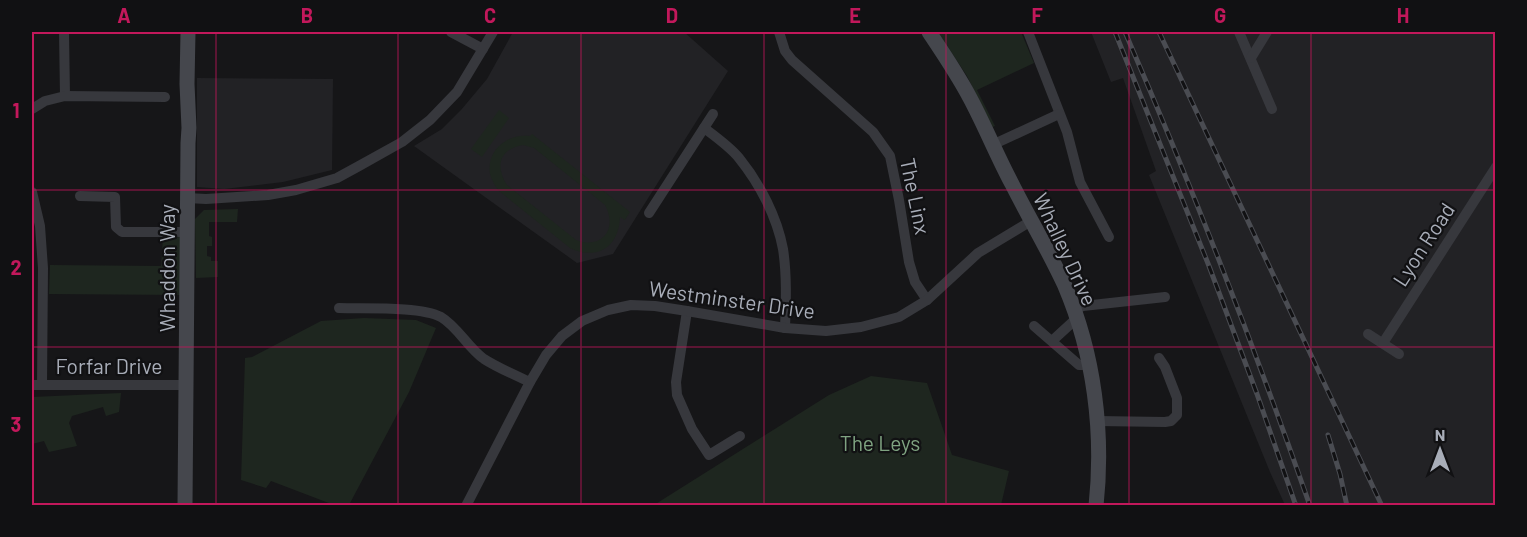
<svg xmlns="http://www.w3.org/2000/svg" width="1527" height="537" font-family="Barlow,sans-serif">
<rect width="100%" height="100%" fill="#161618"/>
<g fill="#222225">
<path d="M 513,32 L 684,32 L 728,71 L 613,254 L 577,263 L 414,146 L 442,129 L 461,110 L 487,79 Z"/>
<path d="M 1091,32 L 1495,32 L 1495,505 L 1285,505 L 1270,472 L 1149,175 L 1156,171 L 1123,78 L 1111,82 Z"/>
<path d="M 197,78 L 333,79 L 332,170 L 283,182 L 224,189 L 197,187 Z"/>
</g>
<g fill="#1e261f" fill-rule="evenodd">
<path d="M 938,32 L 1021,32 L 1034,63 L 977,90 L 995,126 L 992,127 L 967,76 Z"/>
<path d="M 499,110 L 509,118 L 482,157 L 471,149 Z"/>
<path d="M 532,134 L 630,212 L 625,220 L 620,217 C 619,247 597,261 570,248 L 499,191 C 495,186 492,181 490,174 C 486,150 508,133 530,136 ZM 523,145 L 534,148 L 605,205 C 618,229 602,250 576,240 L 507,185 C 495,167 499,149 523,145 Z"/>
<path d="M 238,209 L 237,222 L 209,222 L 209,236 L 212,237 L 212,246 L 207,246 L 207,256 L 211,257 L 211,261 L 218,261 L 218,277 L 196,278 L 195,219 L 204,210 Z"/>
<path d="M 182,237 L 181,295 L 49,294 L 50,265 L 161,266 L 163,238 Z"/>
<path d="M 364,318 L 416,320 L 436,328 L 409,392 L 349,505 L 334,505 L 271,481 L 266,488 L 241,480 L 245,358 L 252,357 L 321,321 Z"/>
<path d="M 871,376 L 927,383 L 952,455 L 1009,471 L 1001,505 L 654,505 L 829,395 Z"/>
<path d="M 121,393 L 119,412 L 106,416 L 103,407 L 72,416 L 69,423 L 77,446 L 49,452 L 44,441 L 32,444 L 32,397 Z"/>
</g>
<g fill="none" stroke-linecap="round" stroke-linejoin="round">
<g stroke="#37383d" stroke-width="10">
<path d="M 64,32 L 65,96"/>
<path d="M 451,32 L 483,49"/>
<path d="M 779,32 L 785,51 L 792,60 L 873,132 L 890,156 L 899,200 L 909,262 L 915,282 L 927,300"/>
<path d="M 1028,32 L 1067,132 L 1080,182 L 1109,237"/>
<path d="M 1239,32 L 1272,109"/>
<path d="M 1251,58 L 1267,32"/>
<path d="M 32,109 L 45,101 L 65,96 L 165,97"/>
<path d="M 704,128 C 716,137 730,147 739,158 C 760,184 777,217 783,249 C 787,275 786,302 785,328"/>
<path d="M 992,145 L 1059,114"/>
<path d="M 32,192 L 40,226 L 43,268 L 42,385"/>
<path d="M 80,196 L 115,197 L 116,227 L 122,232 L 187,232"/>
<path d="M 187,198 L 206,199 L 268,195 L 296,190 L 337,178 L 359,166 L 402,142 L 430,120 L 457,92 L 493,32"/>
<path d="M 649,213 L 713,114"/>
<path d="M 339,308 C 364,309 420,306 441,317 C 458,327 468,348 484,359 C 498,368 515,375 530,382"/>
<path d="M 1074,310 L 1083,306 L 1165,297"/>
<path d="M 687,311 L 676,382 L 677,395 L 692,429 L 709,455 L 740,436"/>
<path d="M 1034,326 L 1079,365 L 1090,365"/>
<path d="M 1368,334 L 1399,354"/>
<path d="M 1052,341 L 1077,318"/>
<path d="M 1383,343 L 1496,167"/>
<path d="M 32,385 L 186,385"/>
<path d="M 1097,421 L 1165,422 L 1171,421 L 1177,415 L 1177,398 L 1165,367 L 1159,358"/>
<path d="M 466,506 L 530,382 L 546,355 L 562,336 L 582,321 L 608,310 L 631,305 L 655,306 L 687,311 L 785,328 L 826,331 L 861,327 L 899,317 L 927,300 L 978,253 L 1031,221"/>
</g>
<g stroke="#45474d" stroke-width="15">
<path d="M 929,32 C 943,53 958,75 970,98 C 985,126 997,156 1012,184 C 1029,218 1049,251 1065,286 C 1094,354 1104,432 1096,506"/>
<path d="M 185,506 L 188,143 L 189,128 L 187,84 L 188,32"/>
</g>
<defs>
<g id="rail">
<path d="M 1115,32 L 1209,266 L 1257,394 L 1296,506"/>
<path d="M 1125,32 C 1192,187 1254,345 1310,506"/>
<path d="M 1159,32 L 1382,506"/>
<path d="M 1328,435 L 1340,474 L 1347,506"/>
</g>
</defs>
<use href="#rail" stroke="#4a4c52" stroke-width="5"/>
<use href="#rail" stroke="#111113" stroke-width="3" stroke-dasharray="9" stroke-linecap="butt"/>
</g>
<path fill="none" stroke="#c2185b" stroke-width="1.5" stroke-opacity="0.55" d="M 216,32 L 216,506M 398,32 L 398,506M 581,32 L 581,506M 764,32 L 764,506M 946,32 L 946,506M 1129,32 L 1129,506M 1311,32 L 1311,506M 32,190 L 1496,190M 32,347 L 1496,347"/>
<g text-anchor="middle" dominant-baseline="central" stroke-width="4.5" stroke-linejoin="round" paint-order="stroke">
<g font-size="21" fill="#a8adb8" stroke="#111113">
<text transform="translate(916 196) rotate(78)">The Linx</text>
<text transform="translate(1423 244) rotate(-57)">Lyon Road</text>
<text transform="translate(1066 249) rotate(65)">Whalley Drive</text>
<text transform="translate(166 268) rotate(-90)">Whaddon Way</text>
<text transform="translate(732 299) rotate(8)">Westminster Drive</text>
<text x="109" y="365">Forfar Drive</text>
</g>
<g font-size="21" fill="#7fa381" stroke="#111113">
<text x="880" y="442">The Leys</text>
</g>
</g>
<rect width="1527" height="537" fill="none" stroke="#111113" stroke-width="66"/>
<g transform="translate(1440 450)" stroke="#111113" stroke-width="4.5" paint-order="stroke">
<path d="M0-4.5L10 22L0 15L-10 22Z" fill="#a8adb8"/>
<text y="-9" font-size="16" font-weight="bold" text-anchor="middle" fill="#a8adb8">N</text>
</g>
<rect x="33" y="33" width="1461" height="471" fill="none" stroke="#c2185b" stroke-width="2"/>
<g font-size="20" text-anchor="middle" font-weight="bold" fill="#c2185b">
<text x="124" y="23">A</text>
<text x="307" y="23">B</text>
<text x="490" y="23">C</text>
<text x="672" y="23">D</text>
<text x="855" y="23">E</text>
<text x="1037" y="23">F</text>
<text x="1220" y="23">G</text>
<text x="1403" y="23">H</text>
<text x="16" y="118">1</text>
<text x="16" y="275">2</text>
<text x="16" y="432">3</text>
</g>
</svg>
